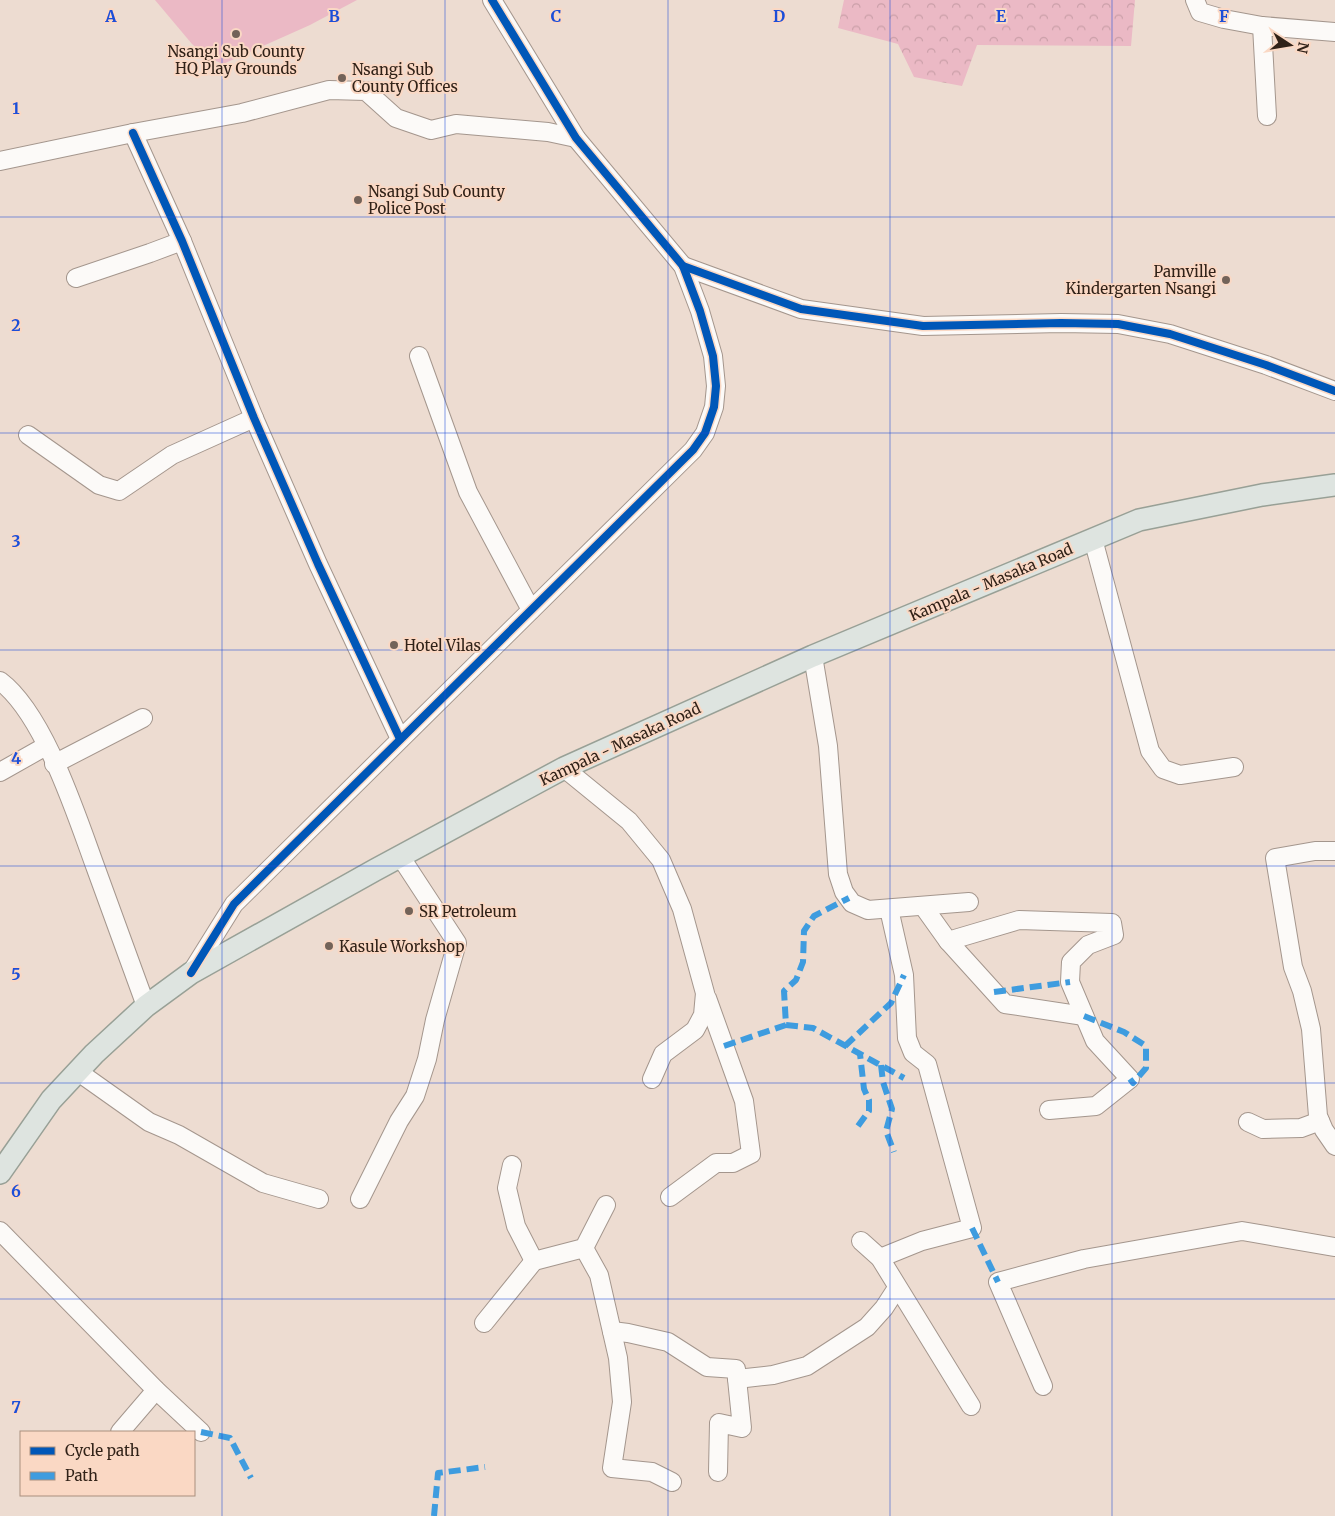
<svg xmlns="http://www.w3.org/2000/svg" width="1335" height="1516" font-family="Merriweather,serif">
<defs>
<pattern id="forest-crowns" width="20" height="18" patternUnits="userSpaceOnUse" patternTransform="scale(1.25)"><rect width="20" height="18" fill="#ebb9c5"/><path d="M2 6a3 3 0 1 1 6 0M12 15a3 3 0 1 1 6 0" fill="none" stroke="#ca9fa8"/></pattern>
</defs>
<rect width="100%" height="100%" fill="#eddcd1"/>
<path fill="#ebb9c5" d="M 155,0 L 357,0 L 310,25 L 223,64 L 207,57 L 192,44 Z"/>
<path fill="url(#forest-crowns)" d="M 844,0 L 1135,0 L 1131,46 L 977,45 L 962,86 L 914,77 L 898,44 L 838,28 Z"/>
<g fill="none" stroke-linecap="round" stroke-linejoin="round">
<defs>
<g id="minor">
<path d="M 1195,0 L 1200,12 L 1224,19 L 1262,26"/>
<path d="M 1267,116 L 1262,26 L 1335,32"/>
<path d="M 133,133 L 182,241 L 254,418 L 318,564 L 400,739"/>
<path d="M 0,161 L 133,133 L 242,113 L 329,90 L 366,91 L 396,118 L 431,130 L 456,124 L 548,132 L 576,138"/>
<path d="M 683,266 L 801,309 L 923,326 L 1061,323 L 1118,324 L 1170,334 L 1266,365 L 1335,391"/>
<path d="M 76,278 L 150,253 L 182,241"/>
<path d="M 419,356 L 468,492 L 531,610"/>
<path d="M 28,435 L 99,485 L 119,491 L 172,455 L 254,418"/>
<path d="M 1093,539 L 1150,751 L 1163,769 L 1180,775 L 1234,767"/>
<path d="M 813,656 L 828,746 L 838,874 L 844,892 L 852,903 L 868,910 L 969,902"/>
<path d="M 0,681 C 44,714 76,814 95,866 C 112,913 129,959 146,1006"/>
<path d="M 54,764 L 143,718"/>
<path d="M 564,768 L 629,821 L 661,860 L 682,909 L 705,993 L 703,1015 L 695,1030 L 663,1054 L 652,1079"/>
<path d="M 0,772 L 46,746"/>
<path d="M 1335,851 L 1315,851 L 1275,858 L 1293,967 L 1302,991 L 1311,1029 L 1318,1116 L 1324,1130 L 1335,1146"/>
<path d="M 923,906 L 948,941 L 1019,920 L 1112,923 L 1114,935 L 1088,945 L 1071,962 L 1070,982 L 1095,1041 L 1130,1079 L 1096,1106 L 1049,1110"/>
<path d="M 948,941 L 1005,1004 L 1084,1016"/>
<path d="M 191,973 L 234,904 L 693,450 L 705,433 L 714,407 L 716,386 L 713,356 L 700,311 L 683,266 L 576,138 L 492,0"/>
<path d="M 77,1071 L 149,1122 L 179,1135 L 263,1183 L 319,1199"/>
<path d="M 1248,1122 L 1263,1129 L 1301,1128 L 1320,1121"/>
<path d="M 512,1165 L 507,1188 L 516,1226 L 534,1261"/>
<path d="M 670,1197 L 716,1163 L 733,1163 L 751,1154 L 744,1101 L 707,998"/>
<path d="M 360,1199 L 399,1121 L 415,1096 L 427,1059 L 435,1020 L 457,943 L 400,856"/>
<path d="M 0,1231 L 156,1390 L 201,1432"/>
<path d="M 861,1241 L 880,1258 L 971,1406"/>
<path d="M 584,1248 L 599,1275 L 618,1358 L 622,1402 L 612,1468 L 652,1472 L 672,1482"/>
<path d="M 880,1258 L 922,1241 L 972,1228 L 927,1064 L 913,1053 L 907,1038 L 904,975 L 889,909"/>
<path d="M 484,1323 L 534,1261 L 584,1248 L 606,1205"/>
<path d="M 612,1331 L 628,1333 L 668,1342 L 707,1367 L 736,1369 L 742,1428 L 719,1423 L 718,1472"/>
<path d="M 737,1379 L 773,1375 L 807,1366 L 867,1327 L 884,1308 L 897,1288"/>
<path d="M 1043,1386 L 998,1282 L 1084,1259 L 1242,1231 L 1334,1247"/>
<path d="M 120,1432 L 156,1390"/>
</g>
<path id="major" d="M 0,1173 L 51,1100 L 94,1054 L 146,1006 L 191,973 L 375,870 L 564,768 L 813,656 L 1139,520 L 1262,495 L 1335,485"/>
</defs>
<use href="#minor" stroke="#a4968d" stroke-width="20"/>
<use href="#major" stroke="#98a096" stroke-width="24"/>
<use href="#minor" stroke="#fcfaf8" stroke-width="18"/>
<use href="#major" stroke="#dee4e0" stroke-width="21"/>
<g stroke="#3e9cdf" stroke-width="6" stroke-dasharray="12 6" stroke-linecap="butt">
<path d="M 994,992 L 1070,982"/>
<path d="M 1084,1016 L 1124,1032 L 1146,1046 L 1146,1068 L 1133,1083 L 1130,1079"/>
<path d="M 786,1025 L 813,1028 L 904,1078"/>
<path d="M 724,1046 L 786,1025 L 784,991 L 796,980 L 803,962 L 804,931 L 814,916 L 849,898"/>
<path d="M 845,1046 L 891,1003 L 904,975"/>
<path d="M 881,1065 L 883,1082 L 892,1109 L 886,1131 L 894,1152"/>
<path d="M 858,1126 L 869,1111 L 869,1100 L 864,1089 L 860,1054"/>
<path d="M 972,1228 L 998,1282"/>
<path d="M 201,1432 L 230,1438 L 251,1478"/>
<path d="M 434,1516 L 438,1473 L 485,1467"/>
</g>
<defs>
<g id="cycleway">
<path d="M 133,133 L 182,241 L 254,418 L 318,564 L 400,739"/>
<path d="M 683,266 L 801,309 L 923,326 L 1061,323 L 1118,324 L 1170,334 L 1266,365 L 1335,391"/>
<path d="M 191,973 L 234,904 L 693,450 L 705,433 L 714,407 L 716,386 L 713,356 L 700,311 L 683,266 L 576,138 L 492,0"/>
</g>
</defs>
<use href="#cycleway" stroke="#fad8c4" stroke-width="11"/>
<use href="#cycleway" stroke="#0057b8" stroke-width="8"/>
</g>
<path fill="none" stroke="#1d4ed8" stroke-width="1" stroke-opacity="0.55" d="M 222,0 L 222,1516M 445,0 L 445,1516M 668,0 L 668,1516M 890,0 L 890,1516M 1112,0 L 1112,1516M 0,217 L 1335,217M 0,433 L 1335,433M 0,650 L 1335,650M 0,866 L 1335,866M 0,1083 L 1335,1083M 0,1299 L 1335,1299"/>
<g fill="#736359" stroke="#fad8c4" stroke-width="2">
<circle cx="236" cy="34" r="5"/>
<circle cx="342" cy="78" r="5"/>
<circle cx="358" cy="200" r="5"/>
<circle cx="1226" cy="280" r="5"/>
<circle cx="394" cy="645" r="5"/>
<circle cx="409" cy="911" r="5"/>
<circle cx="329" cy="946" r="5"/>
</g>
<g text-anchor="middle" dominant-baseline="central" stroke-width="4" stroke-linejoin="round" paint-order="stroke">
<g font-size="15" fill="#312218" stroke="#fad8c4" text-anchor="start">
<text x="236" y="51" text-anchor="middle">Nsangi Sub County<tspan x="236" dy="17">HQ Play Grounds</tspan></text>
<text x="352" y="69">Nsangi Sub<tspan x="352" dy="17">County Offices</tspan></text>
<text x="368" y="191">Nsangi Sub County<tspan x="368" dy="17">Police Post</tspan></text>
<text x="1216" y="271" text-anchor="end">Pamville<tspan x="1216" dy="17">Kindergarten Nsangi</tspan></text>
<text x="404" y="645">Hotel Vilas</text>
<text x="419" y="911">SR Petroleum</text>
<text x="339" y="946">Kasule Workshop</text>
</g>
<g font-size="15" fill="#312218" stroke="#fad8c4">
<text transform="translate(991 582) rotate(-23)">Kampala - Masaka Road</text>
<text transform="translate(620 744) rotate(-25)">Kampala - Masaka Road</text>
</g>
</g>
<g font-size="16" text-anchor="middle" font-weight="bold" fill="#1d4ed8" stroke="#fad8c4" stroke-width="4" stroke-linejoin="round" paint-order="stroke">
<text x="111" y="22">A</text>
<text x="334" y="22">B</text>
<text x="556" y="22">C</text>
<text x="779" y="22">D</text>
<text x="1001" y="22">E</text>
<text x="1224" y="22">F</text>
<text x="16" y="114">1</text>
<text x="16" y="331">2</text>
<text x="16" y="547">3</text>
<text x="16" y="764">4</text>
<text x="16" y="980">5</text>
<text x="16" y="1197">6</text>
<text x="16" y="1413">7</text>
</g>
<rect x="20" y="1431" width="175" height="65" fill="#fad8c4" stroke="#aa8f7f"/>
<rect x="30" y="1447" width="25" height="8" fill="#0057b8" stroke="#aa8f7f"/>
<text x="65" y="1456" font-size="15" fill="#312218">Cycle path</text>
<rect x="30" y="1472" width="25" height="8" fill="#3e9cdf" stroke="#aa8f7f"/>
<text x="65" y="1481" font-size="15" fill="#312218">Path</text>
<g transform="translate(1290 45) rotate(102)" stroke="#fad8c4" stroke-width="4" paint-order="stroke">
<path d="M0-4L9 19L0 12L-9 19Z" fill="#312218"/>
<text y="-8" font-size="14" font-weight="bold" text-anchor="middle" fill="#312218">N</text>
</g>
</svg>
